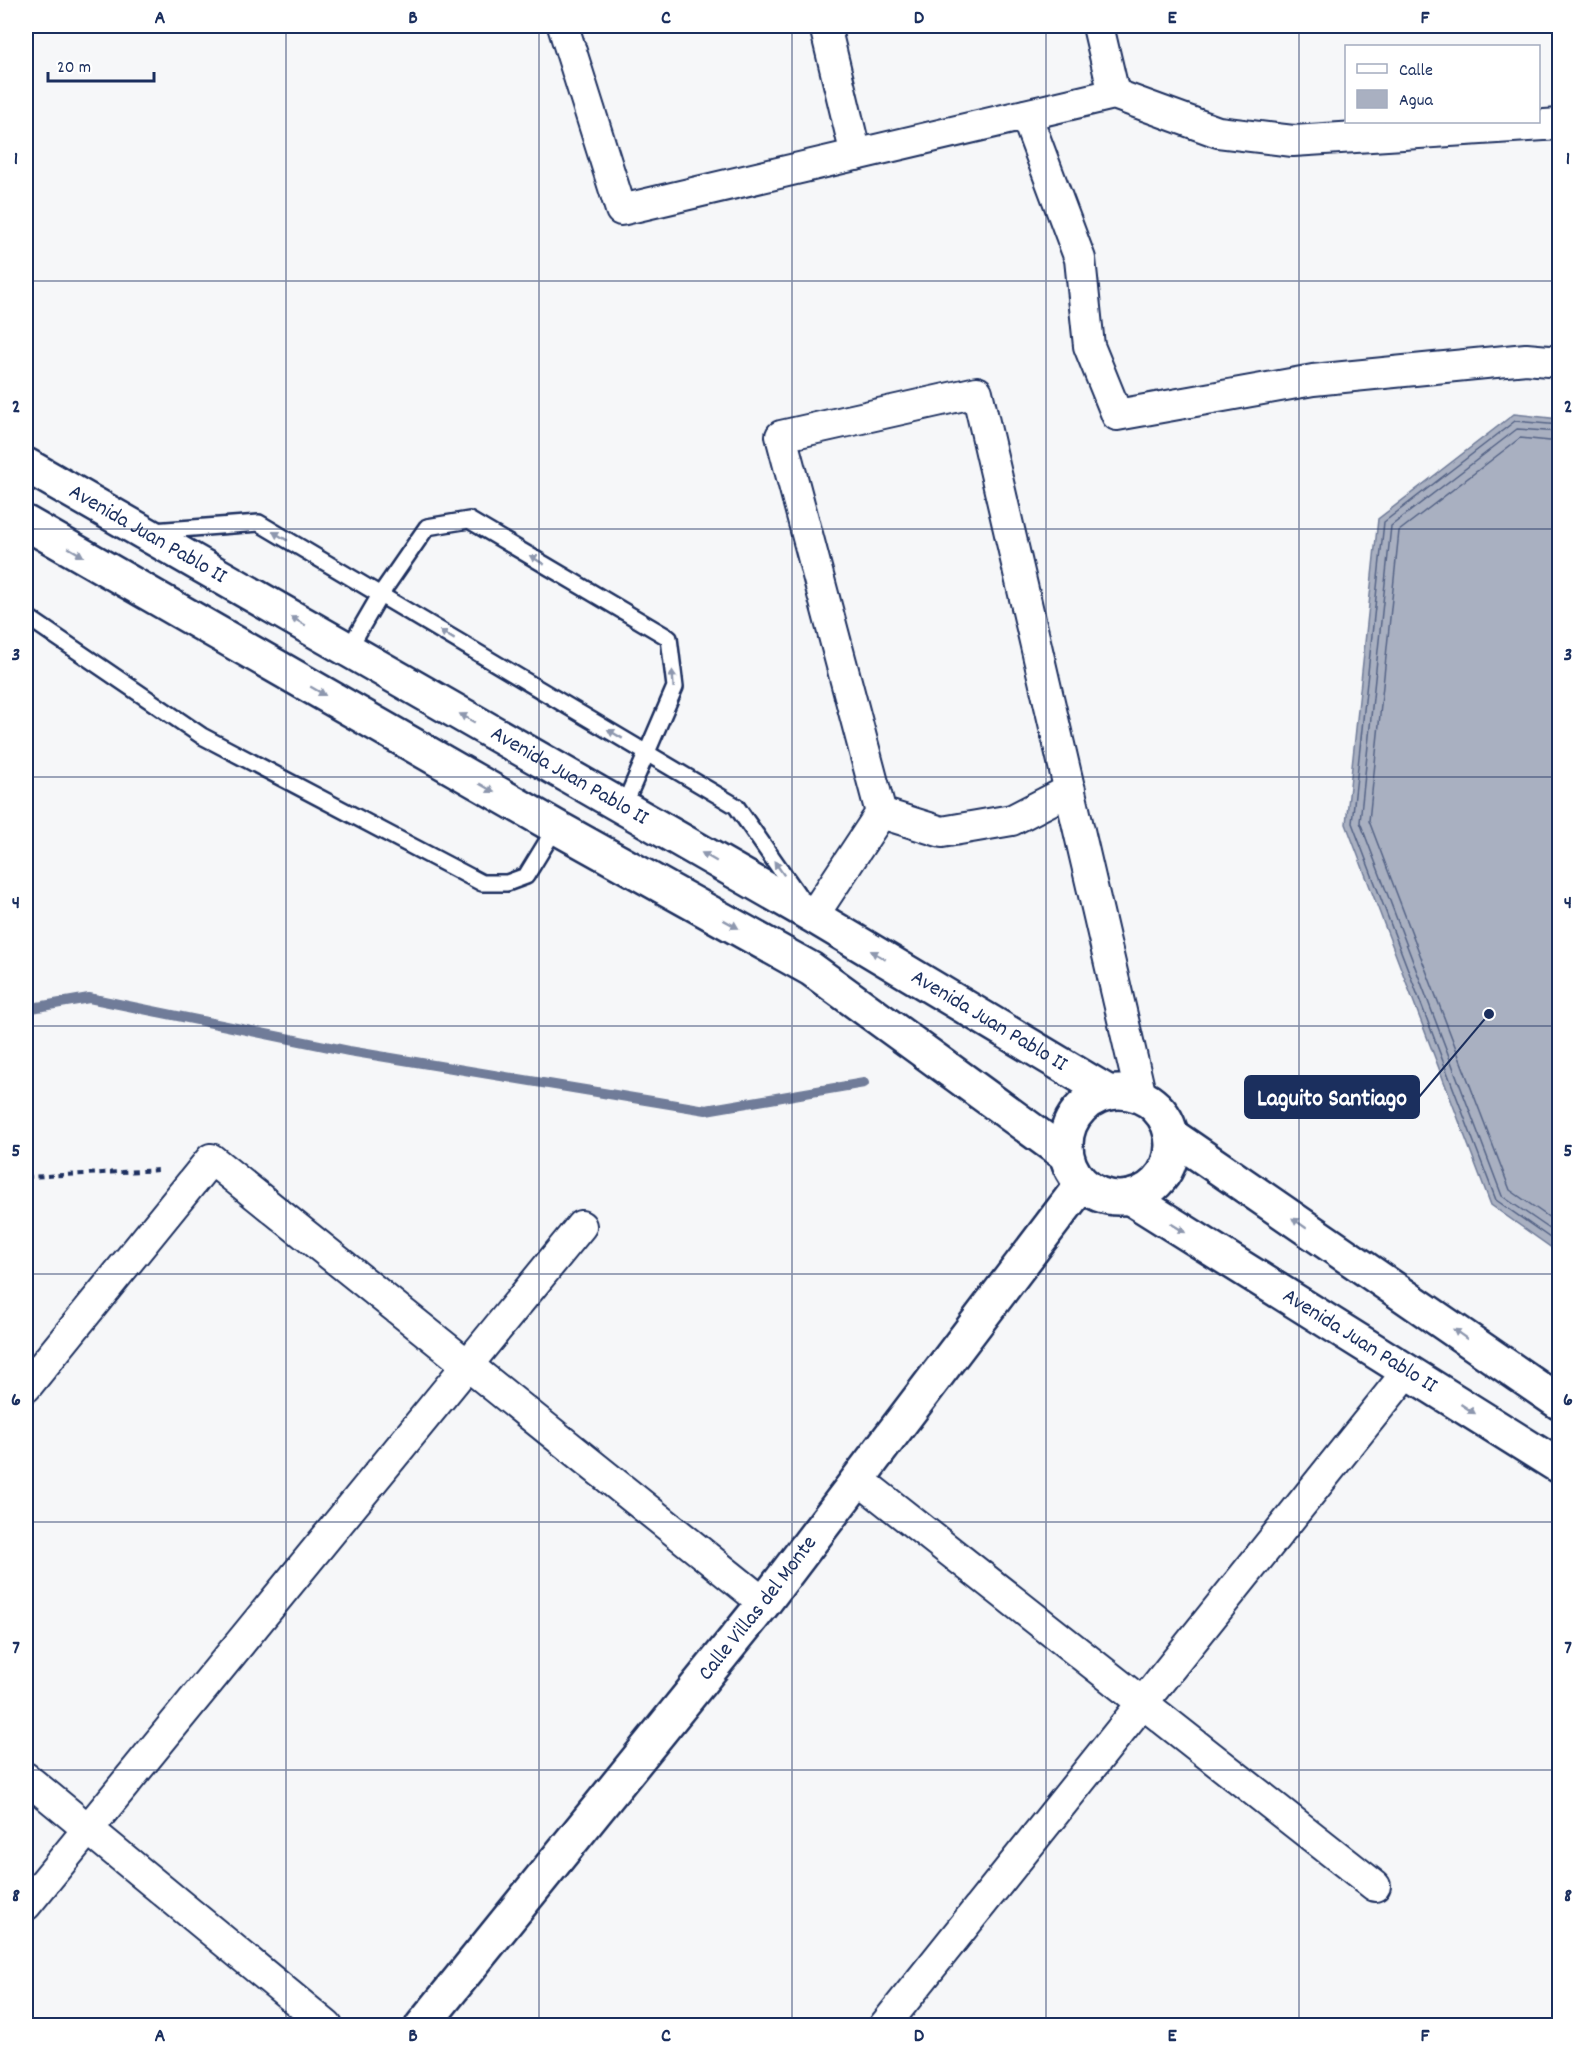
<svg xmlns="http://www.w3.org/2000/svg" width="1585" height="2051" font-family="Dekko,sans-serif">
<rect width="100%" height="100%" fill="#f6f7f9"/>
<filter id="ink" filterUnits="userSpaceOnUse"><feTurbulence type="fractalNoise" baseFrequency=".0167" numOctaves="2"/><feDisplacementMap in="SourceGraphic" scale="12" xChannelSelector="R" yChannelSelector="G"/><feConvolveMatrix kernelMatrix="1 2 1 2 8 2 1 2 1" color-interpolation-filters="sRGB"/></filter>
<g filter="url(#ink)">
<path fill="#a9b0c1" stroke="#707c99" stroke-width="1.5" d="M 1514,414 L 1559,419 L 1559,1253 L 1491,1205 L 1346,824 L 1378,519 Z"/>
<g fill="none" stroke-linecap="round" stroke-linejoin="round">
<g stroke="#546386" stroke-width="1.5">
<path d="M 1560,425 L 1515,421 L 1384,522 L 1352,823 L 1496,1200 L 1560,1245"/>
<path d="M 1560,432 L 1517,429 L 1391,526 L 1360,822 L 1502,1196 L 1560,1236"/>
<path d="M 1560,442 L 1520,438 L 1399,531 L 1369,821 L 1510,1190 L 1560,1225"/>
</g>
<path stroke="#707c99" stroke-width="10" d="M 26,1009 L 89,998 L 349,1051 L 706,1110 L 864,1083"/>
<defs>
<g id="lane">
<path d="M 153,531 L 259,523 L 736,806 L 801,899"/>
<path d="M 26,616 L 202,736 L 482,883 L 507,883 L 526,876 L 556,827"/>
<path d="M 348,650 L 380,595 L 427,527 L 469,520 L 669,638 L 675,687 L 623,808"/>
</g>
<g id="street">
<path d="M 563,26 L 621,210 L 1114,94 L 1218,132 L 1293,141 L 1560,124"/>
<path d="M 825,26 L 856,155"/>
<path d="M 1098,26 L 1114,94"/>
<path d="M 1026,115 L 1080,259 L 1089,346 L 1117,415 L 1313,380 L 1526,359 L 1560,362"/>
<path d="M 881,813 L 942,832 L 1012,820 L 1070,790"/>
<path d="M 813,916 L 881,813 L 781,436 L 977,392 L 1141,1097"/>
<path d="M 26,1387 L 211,1159 L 764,1603"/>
<path d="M 858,1479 L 1375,1886"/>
<path d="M 26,1778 L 327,2026"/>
<path d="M 26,1905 L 581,1226"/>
<path d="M 884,2026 L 1408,1371"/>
</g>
<g id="secondary">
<path id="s1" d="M 26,465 L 813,916 L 1109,1093"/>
<path d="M 26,523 L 556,827 L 811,969 L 1066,1155"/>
<circle cx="1119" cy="1145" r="53"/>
<path d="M 1171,1135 L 1560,1403"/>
<path id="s2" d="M 1129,1197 L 1560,1467"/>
<path id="s3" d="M 422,2026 L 764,1603 L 1082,1184"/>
</g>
</defs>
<use href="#lane" stroke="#1b2f5e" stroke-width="20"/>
<use href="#street" stroke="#1b2f5e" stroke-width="34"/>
<use href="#secondary" stroke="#1b2f5e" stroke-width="38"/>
<path stroke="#1b2f5e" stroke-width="4" stroke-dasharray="6 4.5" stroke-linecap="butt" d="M 26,1177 L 160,1170"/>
<use href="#lane" stroke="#fff" stroke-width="15"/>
<use href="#street" stroke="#fff" stroke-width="30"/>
<use href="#secondary" stroke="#fff" stroke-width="33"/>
</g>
<defs><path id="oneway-solid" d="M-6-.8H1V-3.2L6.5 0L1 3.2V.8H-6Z" transform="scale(1.5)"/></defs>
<g fill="#8d97ae">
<use href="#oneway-solid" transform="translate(280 536) rotate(-149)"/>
<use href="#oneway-solid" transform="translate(76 552) rotate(30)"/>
<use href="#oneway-solid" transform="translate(537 560) rotate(-149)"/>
<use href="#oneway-solid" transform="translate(298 621) rotate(-150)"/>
<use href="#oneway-solid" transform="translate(447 635) rotate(-149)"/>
<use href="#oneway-solid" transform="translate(673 679) rotate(-94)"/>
<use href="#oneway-solid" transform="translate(318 691) rotate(30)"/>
<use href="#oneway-solid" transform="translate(467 718) rotate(-150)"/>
<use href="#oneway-solid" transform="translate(615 734) rotate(-149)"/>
<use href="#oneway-solid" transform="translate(487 788) rotate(30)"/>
<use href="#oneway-solid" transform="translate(709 857) rotate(-150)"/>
<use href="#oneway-solid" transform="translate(779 868) rotate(-125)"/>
<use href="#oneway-solid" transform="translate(731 924) rotate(29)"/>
<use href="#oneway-solid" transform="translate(878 955) rotate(-149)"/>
<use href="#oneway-solid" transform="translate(1299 1223) rotate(-145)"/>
<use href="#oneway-solid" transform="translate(1178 1228) rotate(32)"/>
<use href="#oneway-solid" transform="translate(1460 1334) rotate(-145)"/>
<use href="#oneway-solid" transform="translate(1468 1409) rotate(33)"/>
</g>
</g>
<path fill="none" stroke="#1b2f5e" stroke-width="1.5" stroke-opacity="0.55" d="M 286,26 L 286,2026M 539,26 L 539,2026M 792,26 L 792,2026M 1046,26 L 1046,2026M 1299,26 L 1299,2026M 26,281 L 1560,281M 26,529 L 1560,529M 26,777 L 1560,777M 26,1026 L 1560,1026M 26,1274 L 1560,1274M 26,1522 L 1560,1522M 26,1770 L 1560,1770"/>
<g text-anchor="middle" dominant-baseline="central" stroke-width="4.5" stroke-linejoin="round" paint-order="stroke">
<g font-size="22" fill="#1b2f5e" stroke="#fff">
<text stroke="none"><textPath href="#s1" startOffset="140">Avenida Juan Pablo II</textPath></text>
<text stroke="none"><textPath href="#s1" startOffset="626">Avenida Juan Pablo II</textPath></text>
<text stroke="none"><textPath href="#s1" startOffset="1112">Avenida Juan Pablo II</textPath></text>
<text stroke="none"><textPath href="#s2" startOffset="272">Avenida Juan Pablo II</textPath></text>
<text stroke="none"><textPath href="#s3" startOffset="536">Calle Villas del Monte</textPath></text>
</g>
</g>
<path fill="none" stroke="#1b2f5e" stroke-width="2" d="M1489 1014L1419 1097"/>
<circle fill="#1b2f5e" stroke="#fff" stroke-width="2" cx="1489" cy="1014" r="6"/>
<rect fill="#1b2f5e" stroke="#1b2f5e" stroke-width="2" x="1245" y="1076" width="174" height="42" rx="6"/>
<g font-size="24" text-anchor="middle" font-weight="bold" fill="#fff">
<text x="1332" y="1105">Laguito Santiago</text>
</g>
<rect width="1585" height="2051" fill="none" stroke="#fff" stroke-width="66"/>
<rect x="1345" y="45" width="195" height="78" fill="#ffffff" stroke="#a4acbf" stroke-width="1.5"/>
<rect x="1357" y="64" width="30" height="9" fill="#ffffff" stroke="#a4acbf" stroke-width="1.5"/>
<text x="1399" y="75" font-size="18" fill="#1b2f5e">Calle</text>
<rect x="1357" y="90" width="30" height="18" fill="#a9b0c1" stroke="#a4acbf" stroke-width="1.5"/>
<text x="1399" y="105" font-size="18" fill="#1b2f5e">Agua</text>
<path d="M48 72v9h106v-9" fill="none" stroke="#1b2f5e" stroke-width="3"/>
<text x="57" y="72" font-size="18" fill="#1b2f5e" stroke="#ffffff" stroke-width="4.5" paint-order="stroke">20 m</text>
<rect x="33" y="33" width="1519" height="1985" fill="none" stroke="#1b2f5e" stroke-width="2"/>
<g font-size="20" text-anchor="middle" font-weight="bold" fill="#1b2f5e">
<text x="160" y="23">A</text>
<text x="413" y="23">B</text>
<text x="666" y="23">C</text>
<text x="919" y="23">D</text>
<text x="1172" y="23">E</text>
<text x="1425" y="23">F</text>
<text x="16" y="164">1</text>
<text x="1568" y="164">1</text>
<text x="16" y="412">2</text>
<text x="1568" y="412">2</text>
<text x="16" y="660">3</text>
<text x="1568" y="660">3</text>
<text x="16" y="908">4</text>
<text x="1568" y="908">4</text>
<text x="16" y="1156">5</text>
<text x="1568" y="1156">5</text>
<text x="16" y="1405">6</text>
<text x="1568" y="1405">6</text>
<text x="16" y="1653">7</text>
<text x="1568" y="1653">7</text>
<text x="16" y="1901">8</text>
<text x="1568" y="1901">8</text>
<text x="160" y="2041">A</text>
<text x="413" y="2041">B</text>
<text x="666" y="2041">C</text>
<text x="919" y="2041">D</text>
<text x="1172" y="2041">E</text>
<text x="1425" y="2041">F</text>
</g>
</svg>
